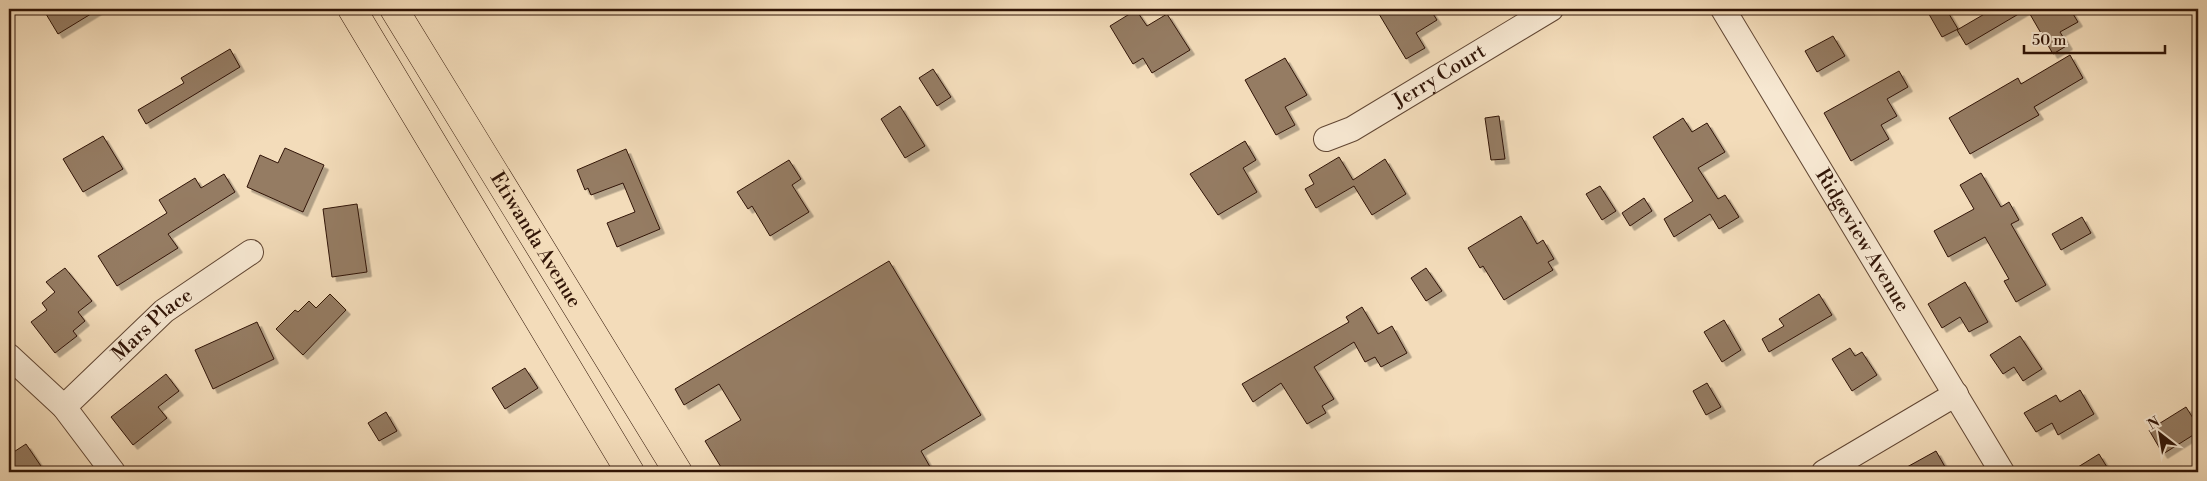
<svg xmlns="http://www.w3.org/2000/svg" width="2207" height="481" font-family="'Libre Bodoni',serif">
<defs>
<filter id="shadow"><feDropShadow dx="4.5" dy="4.5" stdDeviation="0" flood-color="#0004"/></filter>
</defs>
<rect width="100%" height="100%" fill="#f3dcba"/>
<filter id="stains"><feTurbulence type="fractalNoise" baseFrequency=".004" numOctaves="4"/><feColorMatrix values="0 0 0 0 .2 0 0 0 0 .09 0 0 0 0 .02 0 0 0 .5 -.17"/></filter>
<radialGradient id="worn" r=".72"><stop offset=".6" stop-color="#630" stop-opacity="0"/><stop offset="1" stop-color="#630" stop-opacity=".3"/></radialGradient>
<g fill="#957c64" stroke="#301406" filter="url(#shadow)">
<path d="M 43,9 L 99,9 L 58,34 Z"/>
<path d="M 1376,9 L 1430,9 L 1437,20 L 1416,33 L 1425,48 L 1406,59 Z"/>
<path d="M 1926,9 L 1946,9 L 1958,29 L 1942,37 Z"/>
<path d="M 1993,9 L 2027,9 L 1966,45 L 1957,30 Z"/>
<path d="M 2027,9 L 2070,9 L 2078,22 L 2060,32 L 2068,45 L 2053,54 Z"/>
<path d="M 1136,10 L 1147,26 L 1167,14 L 1190,50 L 1152,73 L 1143,58 L 1133,64 L 1110,26 Z"/>
<path d="M 1833,36 L 1845,56 L 1817,72 L 1805,51 Z"/>
<path d="M 230,49 L 240,67 L 146,124 L 138,110 L 184,83 L 181,78 Z"/>
<path d="M 2070,55 L 2083,78 L 2034,107 L 2039,115 L 1970,154 L 1949,118 L 2018,78 L 2021,84 Z"/>
<path d="M 1285,58 L 1307,95 L 1285,107 L 1295,125 L 1276,135 L 1245,80 Z"/>
<path d="M 933,69 L 951,97 L 937,106 L 919,78 Z"/>
<path d="M 1899,71 L 1908,87 L 1887,99 L 1897,116 L 1881,125 L 1889,139 L 1851,161 L 1824,113 Z"/>
<path d="M 900,106 L 925,146 L 905,158 L 881,119 Z"/>
<path d="M 1499,116 L 1505,159 L 1491,160 L 1485,118 Z"/>
<path d="M 1683,118 L 1692,132 L 1707,123 L 1725,152 L 1698,168 L 1718,199 L 1725,195 L 1739,217 L 1719,229 L 1710,214 L 1674,237 L 1664,219 L 1693,201 L 1653,137 Z"/>
<path d="M 103,136 L 123,169 L 83,192 L 63,159 Z"/>
<path d="M 1245,141 L 1256,160 L 1243,168 L 1257,192 L 1218,215 L 1190,174 Z"/>
<path d="M 285,148 L 324,165 L 303,212 L 247,187 L 260,155 L 278,163 Z"/>
<path d="M 626,149 L 660,229 L 617,247 L 607,223 L 635,212 L 623,183 L 591,195 L 588,188 L 585,190 L 577,170 Z"/>
<path d="M 1339,157 L 1353,180 L 1385,159 L 1406,194 L 1372,215 L 1354,186 L 1316,208 L 1305,189 L 1314,184 L 1309,175 Z"/>
<path d="M 789,160 L 801,179 L 792,185 L 809,212 L 770,236 L 752,206 L 748,209 L 737,192 Z"/>
<path d="M 1981,173 L 2001,207 L 2009,202 L 2019,220 L 2011,224 L 2046,285 L 2016,302 L 2004,281 L 2009,279 L 1985,237 L 1948,257 L 1934,231 L 1974,209 L 1960,185 Z"/>
<path d="M 224,174 L 235,192 L 168,234 L 178,248 L 117,286 L 98,256 L 167,213 L 159,200 L 195,178 L 201,188 Z"/>
<path d="M 1600,186 L 1616,211 L 1602,220 L 1586,194 Z"/>
<path d="M 1644,198 L 1652,211 L 1630,226 L 1622,213 Z"/>
<path d="M 357,204 L 367,272 L 332,277 L 323,209 Z"/>
<path d="M 1521,216 L 1537,244 L 1543,240 L 1554,259 L 1548,262 L 1553,270 L 1504,300 L 1483,266 L 1480,268 L 1468,248 Z"/>
<path d="M 2082,217 L 2091,233 L 2061,250 L 2052,234 Z"/>
<path d="M 889,261 L 981,415 L 921,451 L 933,472 L 724,472 L 705,441 L 741,420 L 719,384 L 684,405 L 675,389 Z"/>
<path d="M 65,268 L 92,301 L 78,312 L 85,321 L 73,331 L 77,336 L 55,353 L 31,322 L 47,310 L 42,303 L 55,292 L 46,282 Z"/>
<path d="M 1426,268 L 1442,291 L 1426,301 L 1411,278 Z"/>
<path d="M 1965,282 L 1988,322 L 1969,332 L 1960,317 L 1942,328 L 1928,304 Z"/>
<path d="M 330,294 L 346,310 L 303,355 L 276,329 L 295,310 L 298,312 L 309,301 L 316,308 Z"/>
<path d="M 1819,294 L 1832,315 L 1769,352 L 1762,339 L 1784,326 L 1779,319 Z"/>
<path d="M 1362,307 L 1378,334 L 1392,326 L 1407,353 L 1381,367 L 1375,357 L 1365,362 L 1354,342 L 1314,367 L 1334,399 L 1322,406 L 1326,413 L 1307,424 L 1281,383 L 1253,402 L 1242,384 L 1349,322 L 1346,317 Z"/>
<path d="M 1724,320 L 1741,350 L 1722,362 L 1704,332 Z"/>
<path d="M 257,322 L 274,359 L 213,389 L 195,350 Z"/>
<path d="M 2020,336 L 2042,369 L 2023,381 L 2014,367 L 2003,374 L 1990,355 Z"/>
<path d="M 1850,348 L 1855,356 L 1862,352 L 1877,375 L 1852,391 L 1832,359 Z"/>
<path d="M 525,368 L 538,388 L 505,409 L 492,388 Z"/>
<path d="M 166,374 L 179,391 L 158,407 L 167,418 L 133,445 L 111,417 Z"/>
<path d="M 1707,383 L 1721,407 L 1706,415 L 1693,391 Z"/>
<path d="M 2080,390 L 2094,414 L 2058,435 L 2052,423 L 2036,432 L 2024,413 L 2056,395 L 2060,402 Z"/>
<path d="M 2186,407 L 2198,426 L 2198,432 L 2163,454 L 2149,430 Z"/>
<path d="M 386,412 L 397,431 L 379,441 L 368,423 Z"/>
<path d="M 26,444 L 45,472 L 9,472 L 9,455 Z"/>
<path d="M 1936,451 L 1948,472 L 1898,472 Z"/>
<path d="M 2099,454 L 2110,472 L 2070,472 Z"/>
</g>
<g fill="none" stroke-linecap="round" stroke-linejoin="round">
<defs>
<g id="minor">
<path id="s1" d="M 1723,9 L 2002,472"/>
<path id="s2" d="M 1326,139 L 1352,129 L 1551,9"/>
<path d="M 9,356 L 64,407 L 113,472"/>
<path id="s3" d="M 64,407 L 164,311 L 251,252"/>
<path d="M 1824,472 L 1956,394"/>
</g>
<g id="major">
<path d="M 352,9 L 630,472"/>
<path id="s4" d="M 394,9 L 678,472"/>
</g>
</defs>
<use href="#minor" stroke="#614633" stroke-width="26"/>
<use href="#major" stroke="#301406" stroke-width="29"/>
<use href="#minor" stroke="#f7e8d2" stroke-width="24"/>
<use href="#major" stroke="#f3dcba" stroke-width="28"/>
</g>
<g text-anchor="middle" dominant-baseline="central" stroke-width="4.5" stroke-linejoin="round" paint-order="stroke">
<g font-size="20" fill="#301406" stroke="#f7e8d2">
<text stroke="none"><textPath href="#s2" startOffset="130">Jerry Court</textPath></text>
<text stroke="none"><textPath href="#s4" startOffset="271">Etiwanda Avenue</textPath></text>
<text stroke="none"><textPath href="#s1" startOffset="270">Ridgeview Avenue</textPath></text>
<text stroke="none"><textPath href="#s3" startOffset="121">Mars Place</textPath></text>
</g>
</g>
<rect width="2207" height="481" fill="none" stroke="#f3dcba" stroke-width="30"/>
<rect x="10" y="10" width="2187" height="461" fill="none" stroke="#301406" stroke-width="2.5"/>
<rect x="15" y="15" width="2177" height="451" fill="none" stroke="#301406"/>
<g transform="translate(2160 434) rotate(329)" stroke="#f7e8d2" stroke-width="4" paint-order="stroke">
<path d="M0-4L9 19L0 12L-9 19Z" fill="#301406"/>
<text y="-8" font-size="14" font-weight="bold" text-anchor="middle" fill="#301406">N</text>
</g>
<path d="M2024 45v8h141v-8" fill="none" stroke="#301406" stroke-width="2.5"/>
<text x="2032" y="45" font-size="15" fill="#301406" stroke="#f7e8d2" stroke-width="4" paint-order="stroke">50 m</text>
<rect width="100%" height="100%" filter="url(#stains)"/>
<rect width="100%" height="100%" fill="url(#worn)"/>
</svg>
